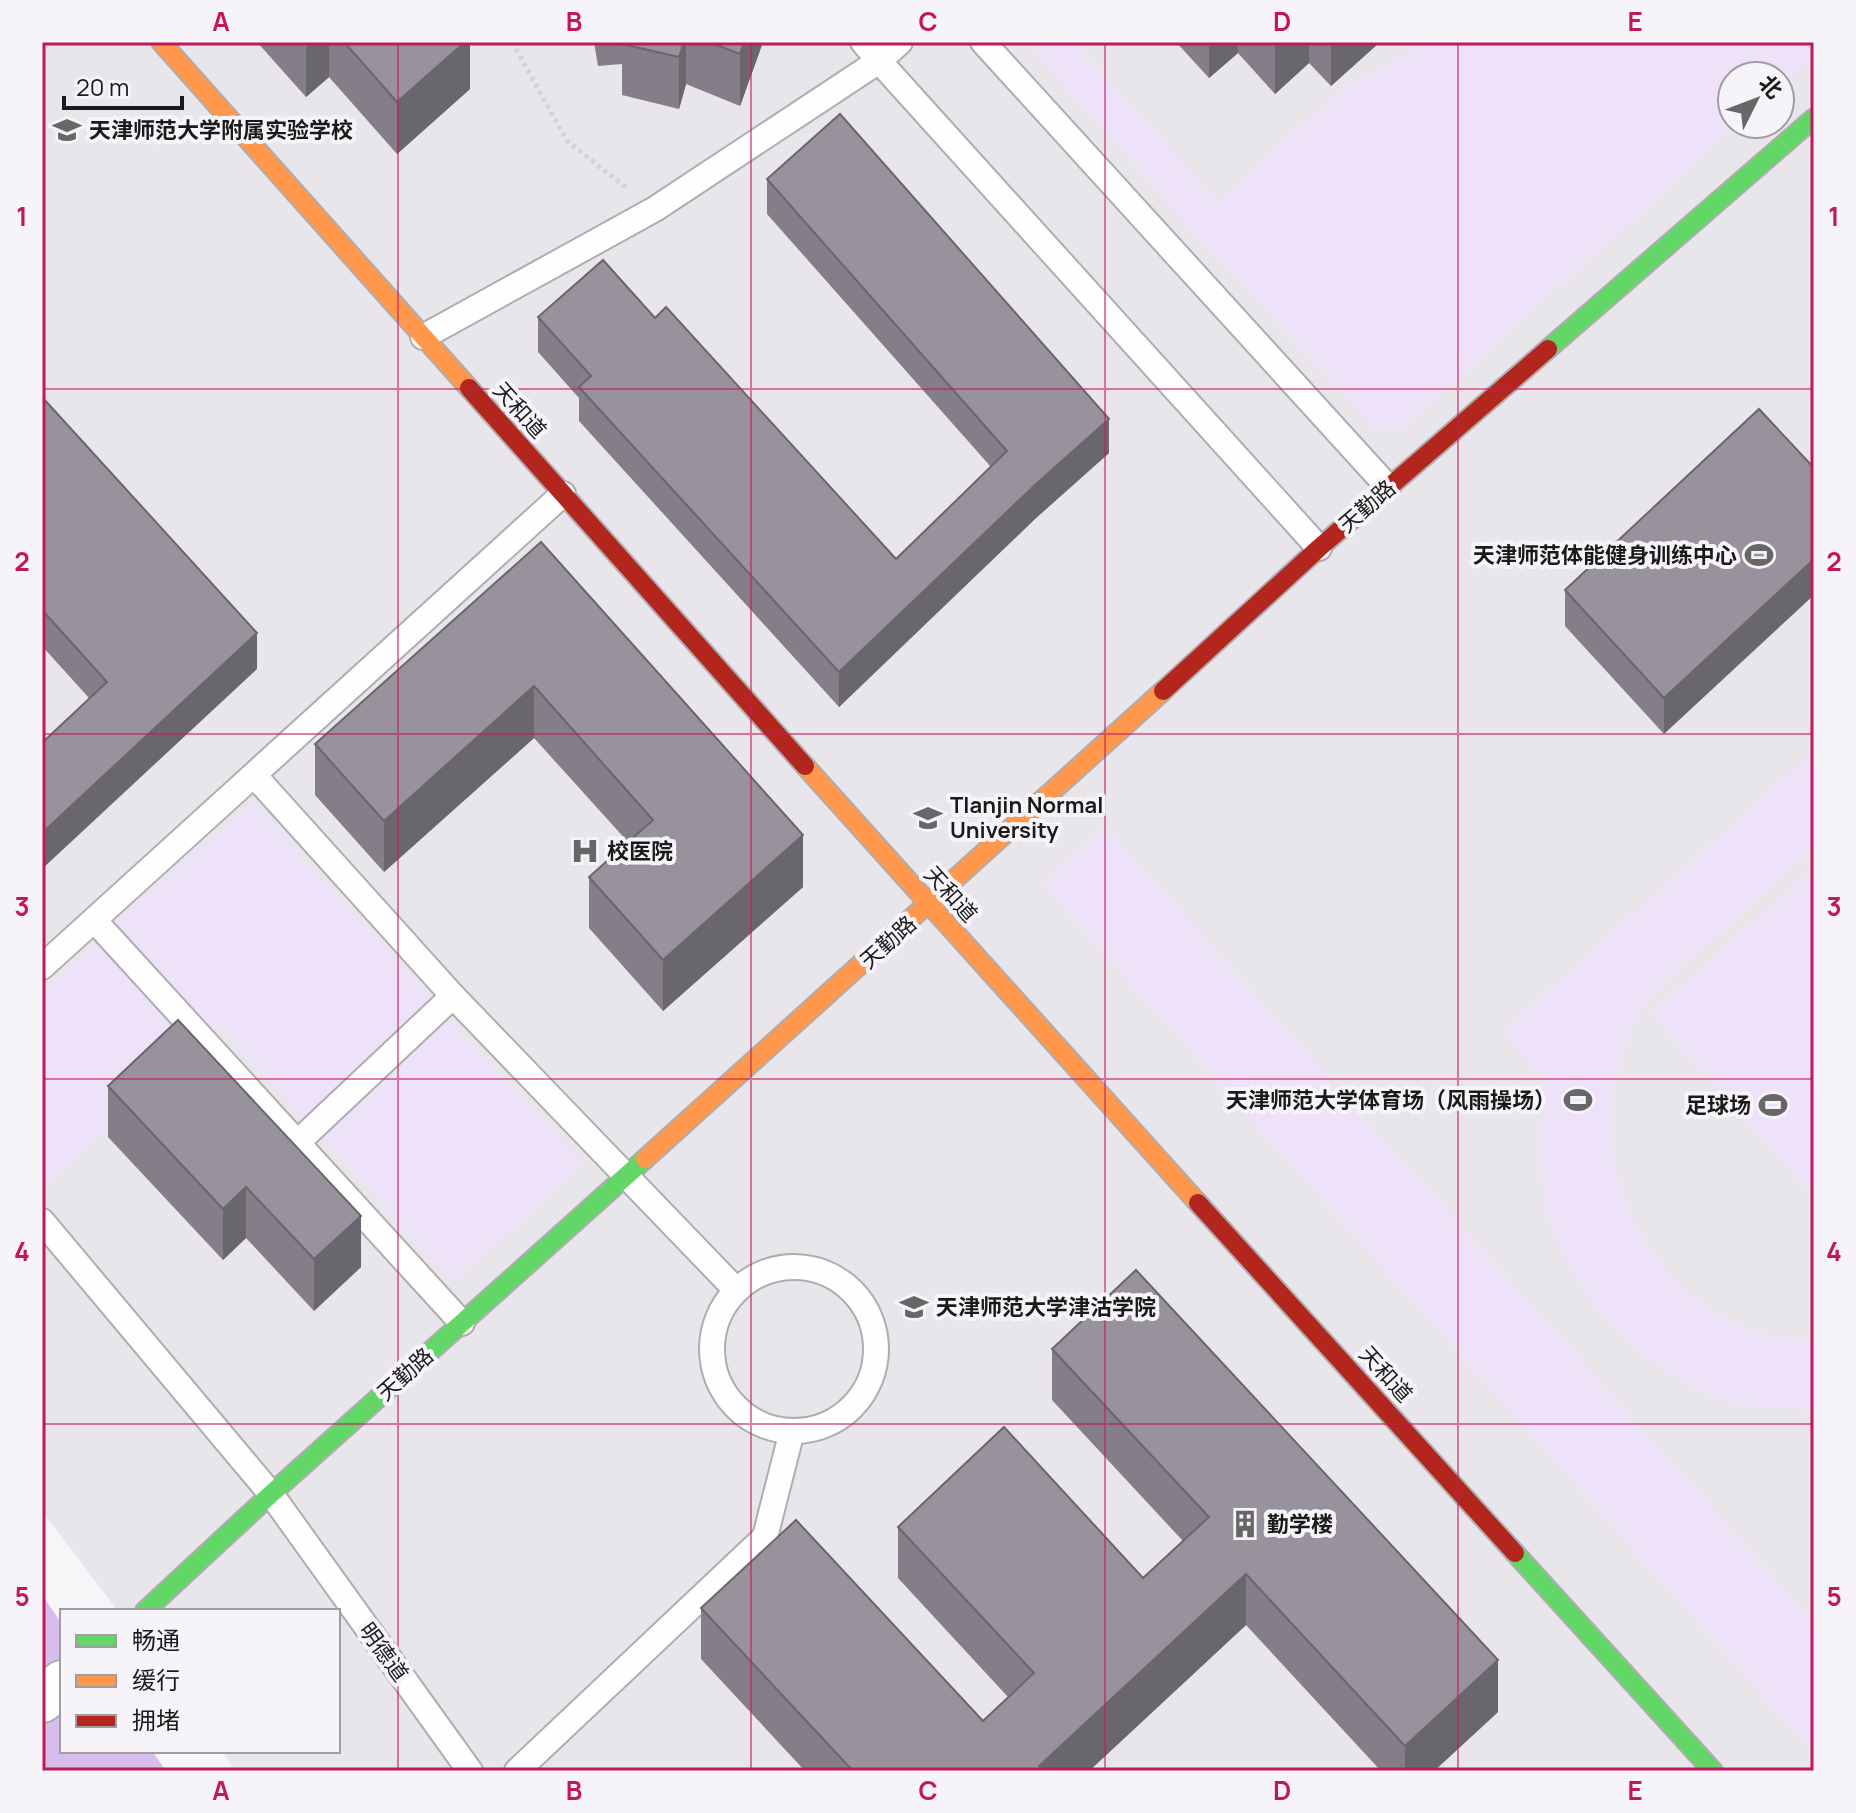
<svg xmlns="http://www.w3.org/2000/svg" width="1856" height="1813" font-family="Manrope,'Noto Sans SC',sans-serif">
<rect width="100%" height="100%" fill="#f6f5f7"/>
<path fill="#e8e5eb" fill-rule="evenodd" d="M 42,42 L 1814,42 L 1814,1771 L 236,1771 L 222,1751 L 338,1751 L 338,1611 L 118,1611 L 42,1511 ZM 1732,76 L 1780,76 L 1780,124 L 1732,124 Z"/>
<g fill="#ede2f8">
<path d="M 1027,42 L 1073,42 L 1218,203 L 1339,92 L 1429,42 L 1814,42 L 1814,55 L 1780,86 L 1780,76 L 1732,76 L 1732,124 L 1738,124 L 1401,429 L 1374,427 L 1188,225 Z"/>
<path d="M 1814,752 L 1814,848 C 1779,879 1744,910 1710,941 C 1687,961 1663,980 1645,1005 C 1633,1022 1626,1041 1620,1060 C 1580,1189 1673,1341 1814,1341 L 1814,1409 C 1790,1409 1764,1409 1741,1404 C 1654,1385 1568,1293 1547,1208 C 1537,1165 1541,1122 1546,1080 L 1502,1032 Z"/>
<path d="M 252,801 L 582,1164 L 453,1282 L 221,1026 L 48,1183 L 42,1177 L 42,991 Z"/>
<path d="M 1105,827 L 1814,1623 L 1814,1752 L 1042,883 Z"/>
<path d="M 1814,868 L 1814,1196 L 1651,1014 Z"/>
</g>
<path fill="#d6bdec" d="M 42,1595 L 62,1624 L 62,1751 L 152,1751 L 166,1771 L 42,1771 Z"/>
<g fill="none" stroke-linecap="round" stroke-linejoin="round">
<defs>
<g id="lane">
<path d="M 900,42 L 879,61 L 1319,548"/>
<path d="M 983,42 L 1388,487"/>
<path d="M 423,337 L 655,209 L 879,61 L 863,42"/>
<path d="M 254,775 L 453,996 L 736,1290"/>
<path d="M 94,920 L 462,1323"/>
<path d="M 42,967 L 563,494"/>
<path d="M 298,1142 L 453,996"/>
<path d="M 42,1221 L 271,1494 L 470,1771"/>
<circle cx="794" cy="1349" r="82"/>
<path d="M 517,1771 L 765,1537 L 792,1431"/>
</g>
<path id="street" d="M 42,1700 L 62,1683"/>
<g id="fast">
<path d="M 1548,349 L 1814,118"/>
<path d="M 1515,1553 L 1713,1771"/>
<path d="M 145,1611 L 271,1494 L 645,1159"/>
</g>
<g id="slow">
<path d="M 161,42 L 469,388"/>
<path d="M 805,766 L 1198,1203"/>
<path d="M 645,1159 L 1163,691"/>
</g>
<g id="jam">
<path d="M 469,388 L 805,766"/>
<path d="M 1163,691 L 1319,548 L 1548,349"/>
<path d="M 1198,1203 L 1515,1553"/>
</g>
</defs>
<use href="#lane" stroke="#aeadaf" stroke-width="28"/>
<use href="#street" stroke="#aeadaf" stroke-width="48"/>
<use href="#fast" stroke="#aeadaf" stroke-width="22"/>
<use href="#slow" stroke="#aeadaf" stroke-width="22"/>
<use href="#jam" stroke="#aeadaf" stroke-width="22"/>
<path stroke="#d5d4d5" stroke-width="5" stroke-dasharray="4 4" stroke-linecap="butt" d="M 512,42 L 567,141 L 628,189"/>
<use href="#lane" stroke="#fefefe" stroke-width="24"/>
<use href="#street" stroke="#fefefe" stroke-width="44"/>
<use href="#fast" stroke="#63d668" stroke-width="18"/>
<use href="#slow" stroke="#ff974d" stroke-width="18"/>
<use href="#jam" stroke="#b3261e" stroke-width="18"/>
</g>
<g fill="#837e87">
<path d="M 257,42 L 470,42 L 470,89 L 397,154 L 329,77 L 306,97 Z"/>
<path d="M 594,42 L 763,42 L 740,106 L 686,84 L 679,109 L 622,95 L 622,64 L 598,66 Z"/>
<path d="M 1176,42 L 1380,42 L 1331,86 L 1309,63 L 1275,94 L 1238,53 L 1209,78 Z"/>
<path d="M 767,179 L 1109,453 L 1036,518 L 839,707 L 579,421 L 579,398 L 538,352 L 538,317 L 655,318 L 896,559 L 991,467 L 767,214 Z"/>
<path d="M 42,397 L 257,669 L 89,698 L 42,646 Z"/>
<path d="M 1759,409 L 1664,734 L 1565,626 L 1565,590 Z"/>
<path d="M 541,542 L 803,887 L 663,1011 L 589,928 L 589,877 L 628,842 L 534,738 L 384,872 L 315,795 L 315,744 Z"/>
<path d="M 108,1086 L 361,1267 L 314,1311 L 246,1238 L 223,1260 L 108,1137 Z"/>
<path d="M 1052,1349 L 1498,1712 L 1434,1771 L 1381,1771 L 1246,1625 L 1089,1771 L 805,1771 L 701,1659 L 701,1608 L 983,1721 L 1008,1697 L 898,1578 L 898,1527 L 1143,1578 L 1183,1541 L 1052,1400 Z"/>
</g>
<g fill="#6a666e">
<path d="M 310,42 L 329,42 L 329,77 L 306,97 L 306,46 Z"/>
<path d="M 465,42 L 470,42 L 470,89 L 397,154 L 397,102 Z"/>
<path d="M 684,42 L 686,42 L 686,84 L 679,109 L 679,57 Z"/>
<path d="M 744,42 L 763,42 L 740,106 L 740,54 Z"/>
<path d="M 1209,42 L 1238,42 L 1238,53 L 1209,78 Z"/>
<path d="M 1276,42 L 1309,42 L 1309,63 L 1275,94 L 1275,43 Z"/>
<path d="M 1331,42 L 1380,42 L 1331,86 Z"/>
<path d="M 1109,419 L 1109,453 L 1036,518 L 839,707 L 839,672 L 1036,484 Z"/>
<path d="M 1814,559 L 1814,595 L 1664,734 L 1664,698 Z"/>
<path d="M 257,633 L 257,669 L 42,869 L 42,833 Z"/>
<path d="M 534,686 L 534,738 L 384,872 L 384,821 Z"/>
<path d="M 803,835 L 803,887 L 663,1011 L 663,960 Z"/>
<path d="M 246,1187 L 246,1238 L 223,1260 L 223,1209 Z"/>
<path d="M 361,1216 L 361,1267 L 314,1311 L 314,1259 Z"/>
<path d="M 1246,1574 L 1246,1625 L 1089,1771 L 1039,1771 L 1039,1766 Z"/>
<path d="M 1498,1660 L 1498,1712 L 1434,1771 L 1405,1771 L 1405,1746 Z"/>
</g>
<g fill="#98929d" stroke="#6a666e" stroke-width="2">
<path d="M 344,42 L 465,42 L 397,102 Z"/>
<path d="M 622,42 L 684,42 L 679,57 L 622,44 Z"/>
<path d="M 709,42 L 744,42 L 740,54 Z"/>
<path d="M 840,114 L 1109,419 L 1036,484 L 839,672 L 579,387 L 591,376 L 538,317 L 603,260 L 655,318 L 666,307 L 896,559 L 1007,451 L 767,179 Z"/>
<path d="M 42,397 L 257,633 L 42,833 L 42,743 L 107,682 L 42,610 Z"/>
<path d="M 1759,409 L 1814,468 L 1814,559 L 1664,698 L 1565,590 Z"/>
<path d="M 541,542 L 803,835 L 663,960 L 589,877 L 653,820 L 534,686 L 384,821 L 315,744 Z"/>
<path d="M 178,1020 L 361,1216 L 314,1259 L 246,1187 L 223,1209 L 108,1086 Z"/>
<path d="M 1136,1270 L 1498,1660 L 1405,1746 L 1246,1574 L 1039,1766 L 1043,1771 L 853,1771 L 701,1608 L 796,1520 L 983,1721 L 1034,1673 L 898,1527 L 1004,1427 L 1143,1578 L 1209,1517 L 1052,1349 Z"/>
</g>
<path fill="none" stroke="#c2185b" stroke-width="2" stroke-opacity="0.55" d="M 398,42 L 398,1771M 751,42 L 751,1771M 1105,42 L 1105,1771M 1458,42 L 1458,1771M 42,389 L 1814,389M 42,734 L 1814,734M 42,1079 L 1814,1079M 42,1424 L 1814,1424"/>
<defs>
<symbol id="school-bare" viewBox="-9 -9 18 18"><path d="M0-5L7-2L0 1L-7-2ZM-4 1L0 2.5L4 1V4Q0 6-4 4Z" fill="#676768" stroke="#f6f4f8" stroke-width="2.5" paint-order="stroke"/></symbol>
<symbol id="stadium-bare" viewBox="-9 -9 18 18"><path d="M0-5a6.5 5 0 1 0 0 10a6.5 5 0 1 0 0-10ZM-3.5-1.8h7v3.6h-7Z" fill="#676768" stroke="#f6f4f8" stroke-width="2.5" paint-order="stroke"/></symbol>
<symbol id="university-bare" viewBox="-9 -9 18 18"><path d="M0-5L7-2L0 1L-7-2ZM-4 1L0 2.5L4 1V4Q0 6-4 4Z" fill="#676768" stroke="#f6f4f8" stroke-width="2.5" paint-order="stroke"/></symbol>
<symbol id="hospital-bare" viewBox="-9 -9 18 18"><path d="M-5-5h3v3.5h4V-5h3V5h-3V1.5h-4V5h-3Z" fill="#676768" stroke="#f6f4f8" stroke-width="2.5" paint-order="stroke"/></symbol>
<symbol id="building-bare" viewBox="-9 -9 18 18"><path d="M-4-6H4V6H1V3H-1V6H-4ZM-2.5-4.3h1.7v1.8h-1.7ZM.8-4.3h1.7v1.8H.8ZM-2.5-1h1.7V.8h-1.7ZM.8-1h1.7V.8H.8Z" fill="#676768" stroke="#f6f4f8" stroke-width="2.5" paint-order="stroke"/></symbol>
</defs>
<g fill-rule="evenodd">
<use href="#school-bare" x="47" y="110" width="40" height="40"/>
<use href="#stadium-bare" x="1739" y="535" width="40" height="40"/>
<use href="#university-bare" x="908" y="798" width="40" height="40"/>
<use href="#hospital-bare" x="565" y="831" width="40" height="40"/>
<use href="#stadium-bare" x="1558" y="1080" width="40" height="40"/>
<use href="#stadium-bare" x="1753" y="1085" width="40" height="40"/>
<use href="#university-bare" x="894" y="1287" width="40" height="40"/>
<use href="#building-bare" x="1225" y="1504" width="40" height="40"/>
</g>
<g text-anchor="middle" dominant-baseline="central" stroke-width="8" stroke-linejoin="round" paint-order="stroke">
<g font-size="22" font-weight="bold" fill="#1a1a1b" stroke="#f6f4f8" text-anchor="start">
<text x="89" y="130">天津师范大学附属实验学校</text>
<text x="1737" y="555" text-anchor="end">天津师范体能健身训练中心</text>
<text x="950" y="805">TIanjin Normal<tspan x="950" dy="25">University</tspan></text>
<text x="607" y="851">校医院</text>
<text x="1556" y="1100" text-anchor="end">天津师范大学体育场（风雨操场）</text>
<text x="1751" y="1105" text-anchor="end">足球场</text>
<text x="936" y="1307">天津师范大学津沽学院</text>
<text x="1267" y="1524">勤学楼</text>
</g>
<g font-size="22" fill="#1a1a1b" stroke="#f6f4f8">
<text transform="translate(520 410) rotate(48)">天和道</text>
<text transform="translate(1367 506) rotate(-41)">天勤路</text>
<text transform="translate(951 894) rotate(48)">天和道</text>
<text transform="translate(888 942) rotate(-42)">天勤路</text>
<text transform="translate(405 1374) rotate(-42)">天勤路</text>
<text transform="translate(1386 1374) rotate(48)">天和道</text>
<text transform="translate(384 1652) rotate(54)">明德道</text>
</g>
</g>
<rect width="1856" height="1813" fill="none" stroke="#f6f4f8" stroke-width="88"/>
<rect x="60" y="1609" width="280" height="144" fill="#f6f4f8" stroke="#9e9da0" stroke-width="2"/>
<rect x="76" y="1635" width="40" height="12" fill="#63d668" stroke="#9e9da0" stroke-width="2"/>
<text x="132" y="1649" font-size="24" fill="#1a1a1b">畅通</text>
<rect x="76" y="1675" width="40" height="12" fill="#ff974d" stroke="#9e9da0" stroke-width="2"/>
<text x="132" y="1689" font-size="24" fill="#1a1a1b">缓行</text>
<rect x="76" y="1715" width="40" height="12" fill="#b3261e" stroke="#9e9da0" stroke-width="2"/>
<text x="132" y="1729" font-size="24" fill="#1a1a1b">拥堵</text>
<g transform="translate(1756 100) rotate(48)"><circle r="38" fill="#f6f4f8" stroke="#9e9da0" stroke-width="2"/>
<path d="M0-6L14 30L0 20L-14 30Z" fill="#676768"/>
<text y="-12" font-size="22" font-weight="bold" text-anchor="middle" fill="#1a1a1b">北</text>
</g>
<path d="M64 96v12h118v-12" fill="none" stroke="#1a1a1b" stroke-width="4"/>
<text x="76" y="96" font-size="24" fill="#1a1a1b" stroke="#f6f4f8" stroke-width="6" paint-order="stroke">20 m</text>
<rect x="44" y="44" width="1768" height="1725" fill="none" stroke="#c2185b" stroke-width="3"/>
<g font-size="26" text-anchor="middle" font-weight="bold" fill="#c2185b">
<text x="221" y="31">A</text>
<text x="574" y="31">B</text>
<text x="928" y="31">C</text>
<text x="1282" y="31">D</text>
<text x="1635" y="31">E</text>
<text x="22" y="226">1</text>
<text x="1834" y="226">1</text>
<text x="22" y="571">2</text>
<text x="1834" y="571">2</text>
<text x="22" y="916">3</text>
<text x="1834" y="916">3</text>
<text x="22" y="1261">4</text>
<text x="1834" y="1261">4</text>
<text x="22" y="1606">5</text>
<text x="1834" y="1606">5</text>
<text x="221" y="1800">A</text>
<text x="574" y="1800">B</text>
<text x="928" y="1800">C</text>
<text x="1282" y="1800">D</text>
<text x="1635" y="1800">E</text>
</g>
</svg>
